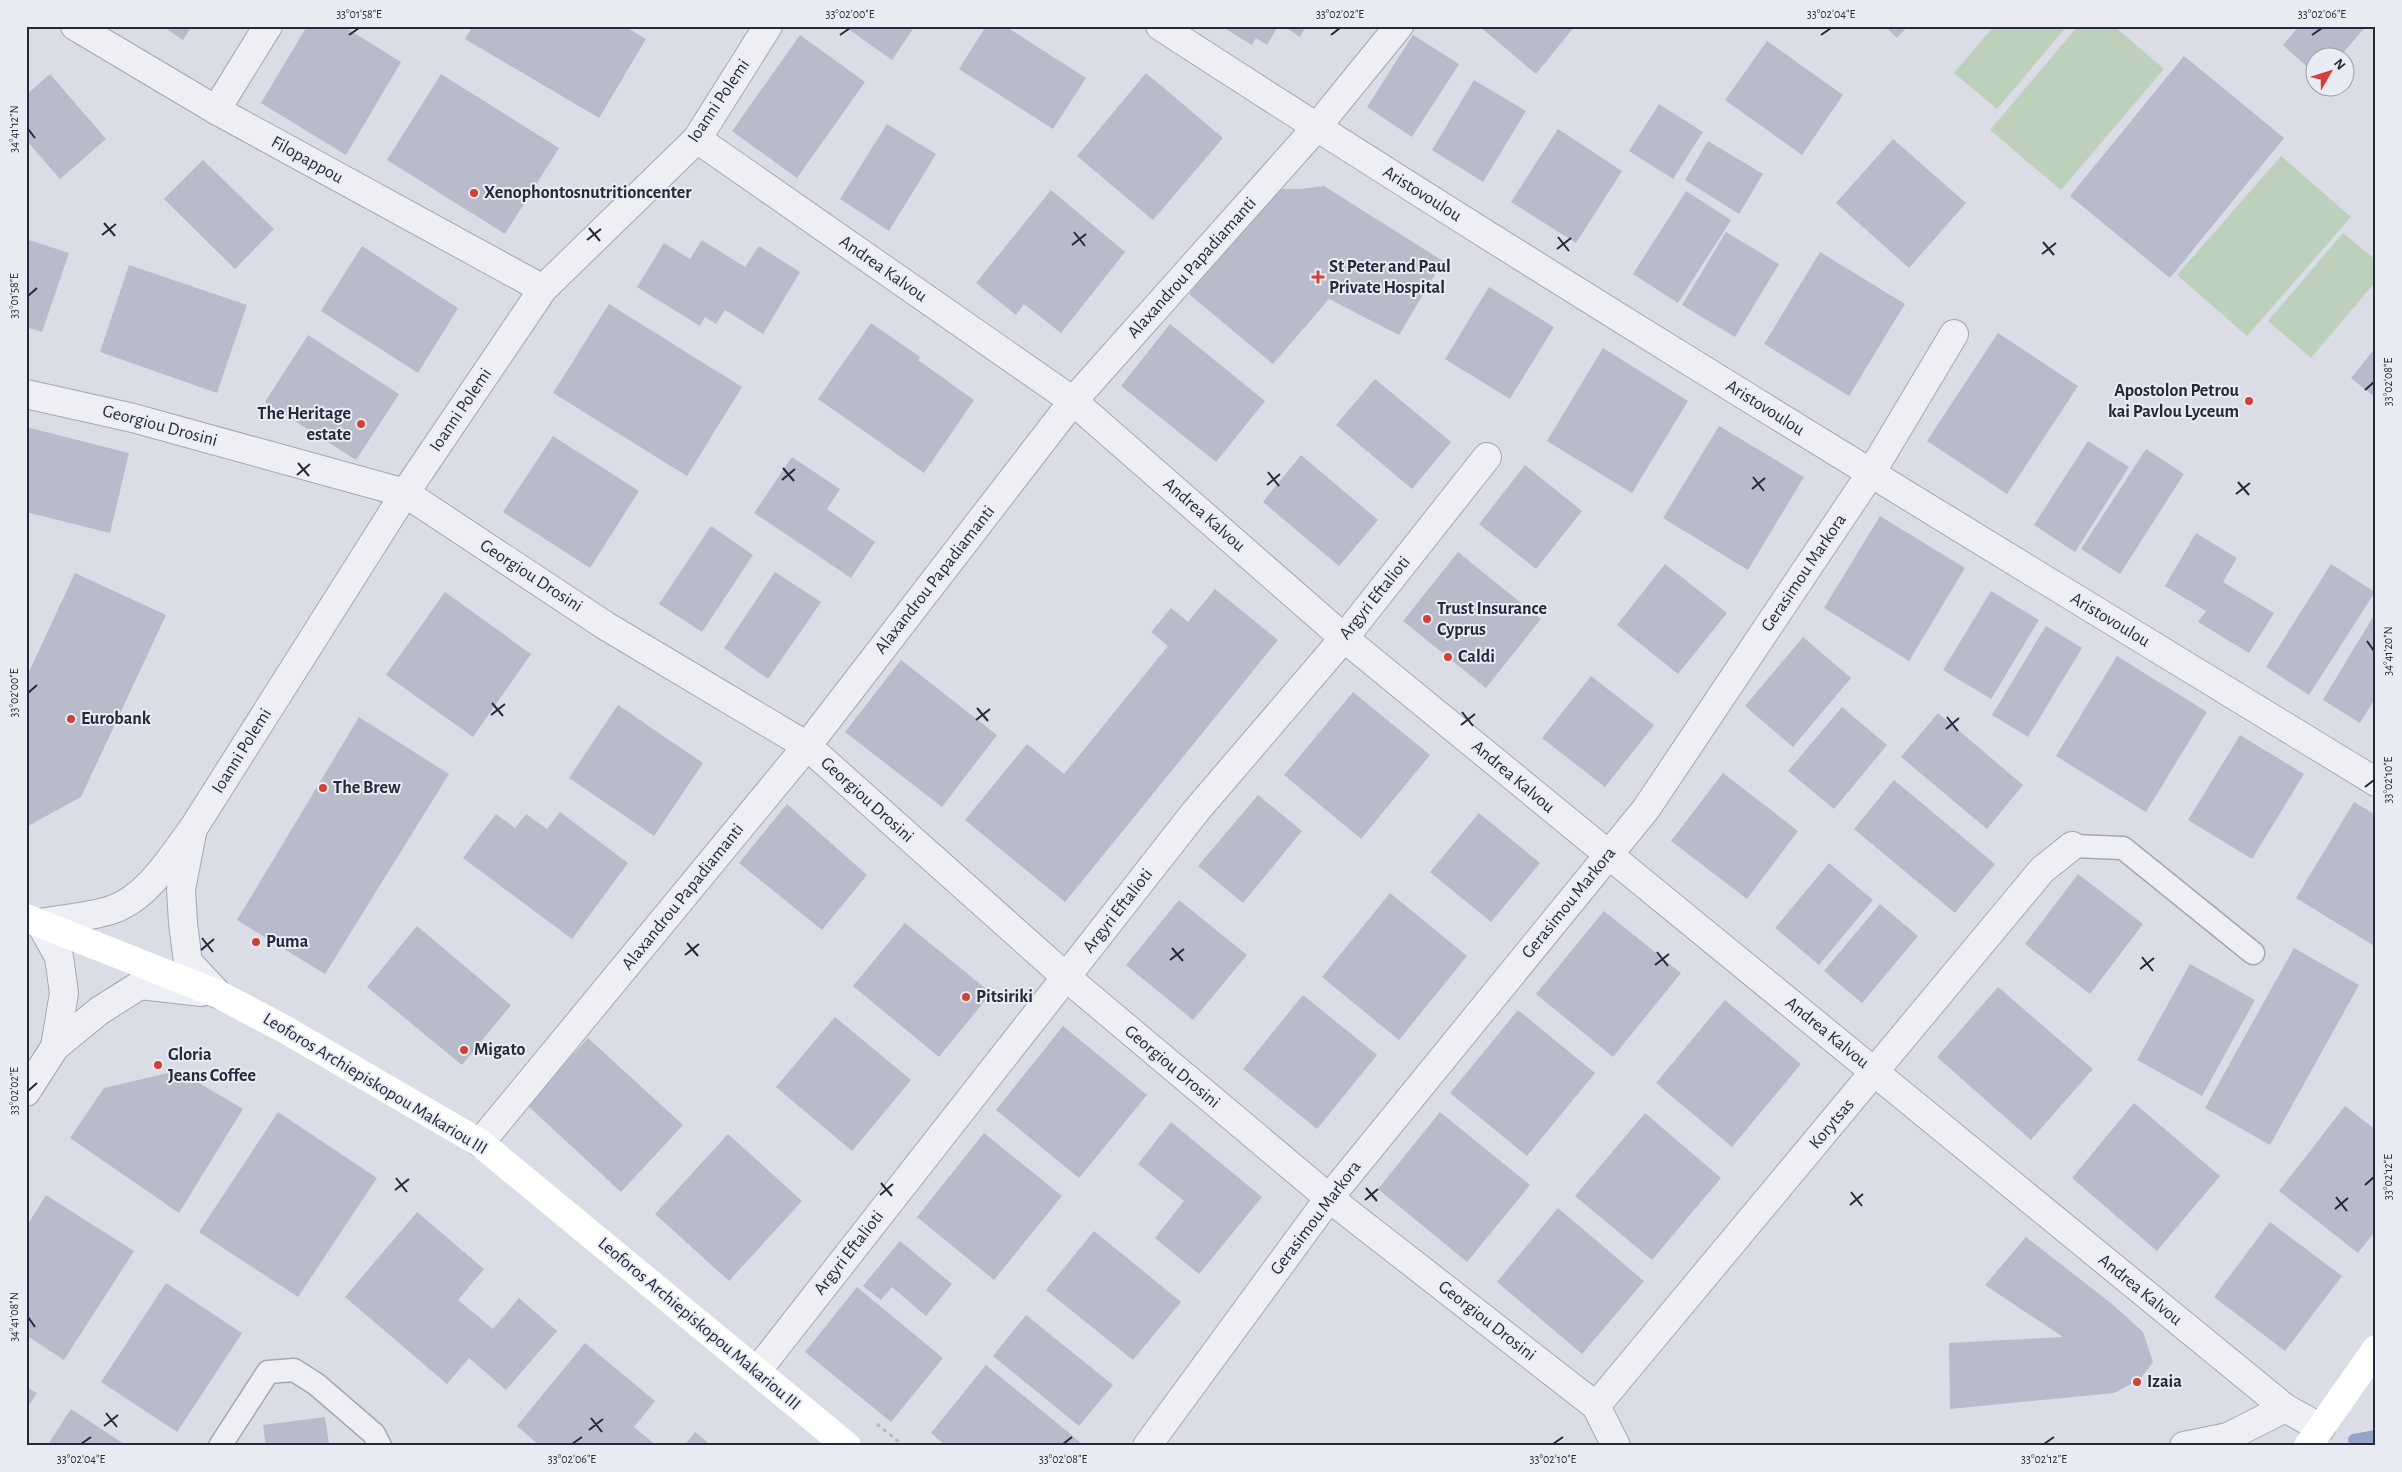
<svg xmlns="http://www.w3.org/2000/svg" width="2402" height="1472" font-family="'Alegreya Sans',sans-serif">
<rect width="100%" height="100%" fill="#dbdde6"/>
<g fill="#bdd0bc">
<path d="M 1994,26 L 2067,26 L 1997,109 L 1954,73 Z"/>
<path d="M 2078,26 L 2114,26 L 2164,69 L 2061,190 L 1990,130 Z"/>
<path d="M 2281,156 L 2351,217 L 2247,336 L 2177,275 Z"/>
<path d="M 2343,233 L 2376,260 L 2376,281 L 2311,358 L 2268,321 Z"/>
</g>
<g fill="none" stroke-linecap="round" stroke-linejoin="round">
<path stroke="#94a3c8" stroke-width="12" d="M 2354,1440 L 2376,1436"/>
</g>
<g fill="#b8bbc9">
<path d="M 162,26 L 192,26 L 183,40 Z"/>
<path d="M 307,26 L 343,26 L 401,62 L 346,155 L 261,103 Z"/>
<path d="M 473,26 L 624,26 L 646,39 L 599,118 L 465,39 Z"/>
<path d="M 844,26 L 915,26 L 892,60 Z"/>
<path d="M 986,26 L 1005,26 L 1086,78 L 1053,129 L 959,69 Z"/>
<path d="M 1221,26 L 1278,26 L 1267,45 L 1256,38 L 1252,45 Z"/>
<path d="M 1283,26 L 1306,26 L 1300,37 Z"/>
<path d="M 1479,26 L 1575,26 L 1536,74 Z"/>
<path d="M 1885,26 L 1908,26 L 1897,38 Z"/>
<path d="M 2299,26 L 2366,26 L 2339,58 L 2314,58 L 2314,73 L 2283,45 Z"/>
<path d="M 800,35 L 865,82 L 797,178 L 732,131 Z"/>
<path d="M 1413,35 L 1459,64 L 1412,137 L 1367,107 Z"/>
<path d="M 1767,41 L 1843,95 L 1802,155 L 1725,100 Z"/>
<path d="M 2184,56 L 2284,138 L 2170,278 L 2070,196 Z"/>
<path d="M 1146,73 L 1223,138 L 1153,220 L 1077,156 Z"/>
<path d="M 50,74 L 106,139 L 60,179 L 26,140 L 26,95 Z"/>
<path d="M 441,74 L 559,148 L 505,234 L 387,160 Z"/>
<path d="M 1474,80 L 1526,111 L 1483,182 L 1432,150 Z"/>
<path d="M 1659,104 L 1703,132 L 1673,179 L 1629,151 Z"/>
<path d="M 887,124 L 936,154 L 889,231 L 840,199 Z"/>
<path d="M 1558,129 L 1622,171 L 1576,243 L 1511,202 Z"/>
<path d="M 1893,139 L 1966,203 L 1909,268 L 1836,203 Z"/>
<path d="M 1708,141 L 1763,174 L 1739,214 L 1685,180 Z"/>
<path d="M 203,160 L 274,229 L 235,269 L 164,199 Z"/>
<path d="M 1324,186 L 1443,261 L 1399,335 L 1329,299 L 1273,364 L 1189,294 L 1273,189 L 1301,189 Z"/>
<path d="M 1051,190 L 1125,252 L 1061,333 L 1024,304 L 1016,315 L 976,283 Z"/>
<path d="M 1686,191 L 1731,220 L 1678,303 L 1633,274 Z"/>
<path d="M 1726,232 L 1779,264 L 1735,337 L 1682,305 Z"/>
<path d="M 26,239 L 69,253 L 42,332 L 26,327 Z"/>
<path d="M 702,240 L 745,267 L 759,246 L 800,272 L 763,334 L 725,310 L 716,324 L 705,317 L 700,326 L 637,287 L 664,243 L 690,259 Z"/>
<path d="M 362,246 L 458,308 L 418,373 L 321,311 Z"/>
<path d="M 1820,252 L 1905,304 L 1849,396 L 1764,344 Z"/>
<path d="M 129,265 L 247,305 L 217,393 L 100,352 Z"/>
<path d="M 1489,287 L 1554,327 L 1510,399 L 1445,359 Z"/>
<path d="M 609,304 L 742,387 L 687,476 L 553,393 Z"/>
<path d="M 871,323 L 920,357 L 918,360 L 974,400 L 924,473 L 818,399 Z"/>
<path d="M 1170,324 L 1265,401 L 1216,462 L 1121,386 Z"/>
<path d="M 1998,333 L 2078,386 L 2007,494 L 1927,441 Z"/>
<path d="M 308,335 L 399,394 L 356,460 L 265,402 Z"/>
<path d="M 2376,347 L 2376,398 L 2351,378 Z"/>
<path d="M 1603,348 L 1688,401 L 1632,493 L 1547,441 Z"/>
<path d="M 1375,379 L 1451,442 L 1412,489 L 1336,425 Z"/>
<path d="M 1719,426 L 1804,477 L 1748,570 L 1663,518 Z"/>
<path d="M 26,427 L 129,453 L 110,533 L 26,512 Z"/>
<path d="M 553,436 L 639,491 L 590,568 L 503,512 Z"/>
<path d="M 2088,441 L 2129,467 L 2075,552 L 2034,525 Z"/>
<path d="M 2146,449 L 2184,474 L 2120,574 L 2081,549 Z"/>
<path d="M 1301,455 L 1378,520 L 1339,566 L 1263,502 Z"/>
<path d="M 792,457 L 840,489 L 827,509 L 875,542 L 851,578 L 754,513 Z"/>
<path d="M 1525,465 L 1582,511 L 1536,569 L 1479,524 Z"/>
<path d="M 1880,516 L 1965,568 L 1909,661 L 1824,608 Z"/>
<path d="M 711,526 L 753,555 L 702,632 L 659,604 Z"/>
<path d="M 2196,533 L 2237,558 L 2223,582 L 2274,613 L 2249,653 L 2198,622 L 2206,611 L 2165,586 Z"/>
<path d="M 1458,552 L 1541,619 L 1486,688 L 1403,621 Z"/>
<path d="M 1665,564 L 1727,613 L 1678,674 L 1617,625 Z"/>
<path d="M 2331,564 L 2375,592 L 2309,695 L 2266,667 Z"/>
<path d="M 775,572 L 821,602 L 768,679 L 724,648 Z"/>
<path d="M 75,573 L 166,615 L 81,797 L 26,827 L 26,678 Z"/>
<path d="M 1215,589 L 1278,640 L 1065,902 L 965,820 L 1027,744 L 1064,774 L 1168,646 L 1151,632 L 1171,608 L 1188,622 Z"/>
<path d="M 1991,591 L 2039,620 L 1991,699 L 1943,670 Z"/>
<path d="M 445,592 L 531,654 L 473,737 L 386,675 Z"/>
<path d="M 2376,612 L 2376,697 L 2360,723 L 2323,700 Z"/>
<path d="M 2046,626 L 2082,648 L 2028,737 L 1992,715 Z"/>
<path d="M 1803,637 L 1851,678 L 1793,747 L 1745,706 Z"/>
<path d="M 2117,656 L 2207,712 L 2146,812 L 2056,756 Z"/>
<path d="M 901,660 L 997,735 L 942,807 L 845,732 Z"/>
<path d="M 1591,676 L 1654,725 L 1605,787 L 1542,738 Z"/>
<path d="M 1353,692 L 1430,755 L 1361,839 L 1284,775 Z"/>
<path d="M 618,705 L 703,763 L 654,836 L 569,778 Z"/>
<path d="M 1842,707 L 1887,745 L 1834,809 L 1788,771 Z"/>
<path d="M 1938,713 L 2023,785 L 1987,829 L 1901,757 Z"/>
<path d="M 359,717 L 449,774 L 325,974 L 237,920 Z"/>
<path d="M 2240,735 L 2304,774 L 2252,859 L 2188,820 Z"/>
<path d="M 1723,773 L 1798,831 L 1747,899 L 1671,841 Z"/>
<path d="M 1894,780 L 1995,864 L 1955,913 L 1854,829 Z"/>
<path d="M 1258,795 L 1302,831 L 1243,903 L 1198,866 Z"/>
<path d="M 2354,802 L 2376,815 L 2376,947 L 2296,898 Z"/>
<path d="M 787,804 L 867,875 L 822,930 L 739,863 Z"/>
<path d="M 560,812 L 628,863 L 572,939 L 463,858 L 496,814 L 515,828 L 526,814 L 547,829 Z"/>
<path d="M 1479,813 L 1540,863 L 1491,922 L 1430,872 Z"/>
<path d="M 1829,863 L 1873,900 L 1819,965 L 1775,928 Z"/>
<path d="M 2078,874 L 2143,924 L 2090,994 L 2025,944 Z"/>
<path d="M 1390,893 L 1467,956 L 1399,1040 L 1322,977 Z"/>
<path d="M 1179,900 L 1247,955 L 1193,1020 L 1126,965 Z"/>
<path d="M 1880,904 L 1918,936 L 1862,1003 L 1824,971 Z"/>
<path d="M 1604,911 L 1681,973 L 1613,1057 L 1536,994 Z"/>
<path d="M 905,923 L 991,993 L 939,1057 L 853,986 Z"/>
<path d="M 417,926 L 511,1005 L 462,1065 L 367,987 Z"/>
<path d="M 2294,948 L 2359,985 L 2270,1145 L 2205,1108 Z"/>
<path d="M 2190,964 L 2255,1000 L 2202,1096 L 2137,1060 Z"/>
<path d="M 1998,987 L 2093,1069 L 2031,1140 L 1937,1057 Z"/>
<path d="M 1303,995 L 1377,1055 L 1317,1129 L 1243,1069 Z"/>
<path d="M 1725,1000 L 1801,1064 L 1732,1147 L 1656,1083 Z"/>
<path d="M 1518,1010 L 1595,1073 L 1527,1156 L 1450,1093 Z"/>
<path d="M 835,1017 L 911,1080 L 852,1151 L 776,1087 Z"/>
<path d="M 1063,1026 L 1147,1095 L 1079,1178 L 996,1110 Z"/>
<path d="M 588,1038 L 683,1125 L 621,1192 L 527,1105 Z"/>
<path d="M 172,1072 L 194,1080 L 243,1109 L 179,1213 L 70,1138 L 104,1088 Z"/>
<path d="M 2134,1103 L 2220,1176 L 2157,1251 L 2072,1178 Z"/>
<path d="M 2345,1106 L 2376,1130 L 2376,1230 L 2358,1253 L 2279,1191 Z"/>
<path d="M 278,1112 L 377,1178 L 298,1297 L 199,1232 Z"/>
<path d="M 1440,1112 L 1530,1185 L 1467,1262 L 1378,1189 Z"/>
<path d="M 1645,1113 L 1721,1178 L 1652,1260 L 1575,1196 Z"/>
<path d="M 1171,1122 L 1262,1197 L 1199,1274 L 1155,1238 L 1184,1201 L 1138,1164 Z"/>
<path d="M 984,1133 L 1062,1196 L 994,1280 L 917,1217 Z"/>
<path d="M 728,1134 L 802,1201 L 729,1281 L 655,1214 Z"/>
<path d="M 46,1195 L 134,1251 L 64,1360 L 26,1335 L 26,1227 Z"/>
<path d="M 1558,1208 L 1644,1281 L 1582,1354 L 1497,1282 Z"/>
<path d="M 417,1212 L 484,1269 L 458,1300 L 493,1329 L 519,1298 L 557,1331 L 506,1390 L 469,1358 L 447,1384 L 345,1297 Z"/>
<path d="M 2270,1222 L 2342,1276 L 2285,1351 L 2214,1297 Z"/>
<path d="M 1094,1231 L 1181,1302 L 1133,1360 L 1046,1290 Z"/>
<path d="M 2026,1237 L 2112,1304 L 2143,1332 L 2153,1362 L 2140,1379 L 2114,1393 L 1950,1409 L 1949,1343 L 2063,1337 L 1985,1285 Z"/>
<path d="M 900,1241 L 952,1284 L 926,1316 L 892,1287 L 881,1300 L 863,1286 Z"/>
<path d="M 166,1283 L 242,1333 L 177,1432 L 101,1382 Z"/>
<path d="M 857,1287 L 943,1358 L 891,1422 L 805,1352 Z"/>
<path d="M 1026,1315 L 1113,1385 L 1079,1426 L 993,1356 Z"/>
<path d="M 585,1343 L 655,1401 L 634,1427 L 657,1446 L 540,1446 L 517,1426 Z"/>
<path d="M 986,1365 L 1080,1442 L 1077,1446 L 946,1446 L 931,1433 Z"/>
<path d="M 26,1387 L 37,1393 L 26,1410 Z"/>
<path d="M 71,1409 L 127,1446 L 47,1446 Z"/>
<path d="M 325,1417 L 329,1444 L 332,1443 L 332,1446 L 266,1446 L 263,1425 Z"/>
<path d="M 695,1432 L 712,1446 L 684,1446 Z"/>
</g>
<g fill="none" stroke-linecap="round" stroke-linejoin="round">
<defs>
<g id="lane">
<path d="M 2072,846 L 2123,848 L 2253,953"/>
<path d="M 220,1446 L 268,1372 L 294,1370 L 316,1384 L 374,1434 L 380,1446"/>
</g>
<g id="street">
<path d="M 75,26 L 216,110 L 543,289"/>
<path d="M 1160,26 C 1560,286 1969,533 2376,782"/>
<path d="M 216,110 L 268,26"/>
<path d="M 697,139 L 1073,401 L 1344,638 L 2285,1408 L 2321,1428"/>
<path d="M 26,394 L 133,418 L 405,493 L 606,626 L 807,746 L 1066,977 L 1329,1198 L 1596,1406 L 1616,1446"/>
<path d="M 192,833 L 181,889 L 183,923 L 188,962 L 218,994"/>
<path d="M 55,1047 L 64,993 L 59,957 L 40,923 C 63,919 89,917 111,910 C 148,898 172,856 194,827 L 405,493 L 543,289 L 697,139 L 768,26"/>
<path d="M 26,1092 L 55,1047 L 99,1011 L 140,985 L 202,992"/>
<path d="M 480,1143 L 807,746 L 1073,401 L 1316,128 L 1399,26"/>
<path d="M 757,1371 L 1196,811 L 1344,638 L 1487,457"/>
<path d="M 1596,1406 L 2042,870 L 2072,846"/>
<path d="M 1147,1446 L 1329,1198 L 1646,809 L 1871,473 L 1954,334"/>
<path d="M 2184,1446 L 2228,1437 L 2285,1408"/>
</g>
</defs>
<use href="#lane" stroke="#a4a7b3" stroke-width="25"/>
<use href="#street" stroke="#a4a7b3" stroke-width="30"/>
<path stroke="#b6b8c0" stroke-width="3" stroke-dasharray="4 4" stroke-linecap="butt" d="M 877,1424 L 904,1446"/>
<use href="#lane" stroke="#eeeff4" stroke-width="22"/>
<use href="#street" stroke="#eeeff4" stroke-width="28"/>
<g stroke="#fff" stroke-width="28">
<path d="M 26,918 L 218,994 L 286,1030 L 480,1143 L 847,1446"/>
<path d="M 2308,1446 L 2376,1349"/>
</g>
</g>
<path fill="none" stroke="#25293c" stroke-width="2" d="M 349,35 L 359,28M 840,35 L 850,28M 1331,35 L 1340,28M 1821,35 L 1831,28M 2312,35 L 2322,28M 28,129 L 35,138M 104,223 L 115,236M 589,228 L 600,241M 1074,232 L 1085,246M 102,235 L 116,224M 1558,237 L 1569,251M 587,240 L 601,229M 2043,242 L 2054,255M 1072,245 L 1086,234M 1557,249 L 1571,238M 2042,254 L 2056,243M 28,296 L 37,288M 2365,390 L 2374,382M 298,463 L 309,476M 783,468 L 794,481M 1268,472 L 1279,486M 297,475 L 310,464M 1753,477 L 1764,491M 782,480 L 795,469M 2238,482 L 2249,495M 1267,485 L 1280,474M 1752,489 L 1765,478M 2236,494 L 2250,483M 2367,641 L 2374,651M 28,693 L 37,685M 492,703 L 503,716M 977,708 L 988,721M 1462,712 L 1473,726M 491,715 L 505,704M 1947,717 L 1958,731M 976,720 L 990,709M 1461,725 L 1475,714M 1946,729 L 1959,718M 2365,787 L 2374,780M 202,938 L 213,952M 687,943 L 698,956M 1172,948 L 1183,961M 201,950 L 214,939M 1657,952 L 1668,966M 685,955 L 699,944M 2142,957 L 2153,971M 1170,960 L 1184,949M 1655,965 L 1669,954M 2140,969 L 2154,958M 28,1091 L 37,1083M 396,1178 L 407,1192M 881,1183 L 892,1196M 2365,1185 L 2374,1177M 1366,1188 L 1377,1201M 395,1190 L 409,1179M 1851,1192 L 1862,1206M 880,1195 L 893,1184M 2336,1197 L 2347,1211M 1365,1200 L 1378,1189M 1850,1205 L 1863,1194M 2335,1209 L 2348,1198M 28,1317 L 35,1327M 106,1413 L 117,1427M 591,1418 L 602,1432M 104,1426 L 118,1415M 589,1430 L 603,1419M 81,1444 L 91,1437M 572,1444 L 582,1437M 1063,1444 L 1072,1437M 1553,1444 L 1563,1437M 2044,1444 L 2054,1437"/>
<g fill="#d1413a" stroke="#eaecf4" stroke-width="2">
<circle cx="474" cy="193" r="5"/>
<path d="M1315.5 269.5h5v5h5v5h-5v5h-5v-5h-5v-5h5z"/>
<circle cx="2249" cy="401" r="5"/>
<circle cx="361" cy="424" r="5"/>
<circle cx="1427" cy="619" r="5"/>
<circle cx="1448" cy="657" r="5"/>
<circle cx="71" cy="719" r="5"/>
<circle cx="323" cy="788" r="5"/>
<circle cx="256" cy="942" r="5"/>
<circle cx="966" cy="997" r="5"/>
<circle cx="464" cy="1050" r="5"/>
<circle cx="158" cy="1065" r="5"/>
<circle cx="2137" cy="1382" r="5"/>
</g>
<g text-anchor="middle" dominant-baseline="central" stroke-width="4" stroke-linejoin="round" paint-order="stroke">
<g font-size="18" fill="#25293c" stroke="#eaecf4">
<text transform="translate(719 101) rotate(-56)">Ioanni Polemi</text>
<text transform="translate(307 160) rotate(29)">Filopappou</text>
<text transform="translate(1422 194) rotate(32)">Aristovoulou</text>
<text transform="translate(1192 268) rotate(-48)">Alaxandrou Papadiamanti</text>
<text transform="translate(883 269) rotate(35)">Andrea Kalvou</text>
<text transform="translate(1765 408) rotate(32)">Aristovoulou</text>
<text transform="translate(461 410) rotate(-56)">Ioanni Polemi</text>
<text transform="translate(160 426) rotate(15)">Georgiou Drosini</text>
<text transform="translate(1204 515) rotate(41)">Andrea Kalvou</text>
<text transform="translate(1804 573) rotate(-56)">Gerasimou Markora</text>
<text transform="translate(531 576) rotate(33)">Georgiou Drosini</text>
<text transform="translate(935 580) rotate(-52)">Alaxandrou Papadiamanti</text>
<text transform="translate(1375 598) rotate(-51)">Argyri Eftalioti</text>
<text transform="translate(2110 620) rotate(31)">Aristovoulou</text>
<text transform="translate(242 751) rotate(-58)">Ioanni Polemi</text>
<text transform="translate(1513 777) rotate(40)">Andrea Kalvou</text>
<text transform="translate(867 800) rotate(42)">Georgiou Drosini</text>
<text transform="translate(683 897) rotate(-51)">Alaxandrou Papadiamanti</text>
<text transform="translate(1569 903) rotate(-51)">Gerasimou Markora</text>
<text transform="translate(1118 911) rotate(-52)">Argyri Eftalioti</text>
<text transform="translate(1827 1033) rotate(39)">Andrea Kalvou</text>
<text transform="translate(1172 1067) rotate(40)">Georgiou Drosini</text>
<text transform="translate(375 1084) rotate(31)">Leoforos Archiepiskopou Makariou III</text>
<text transform="translate(1832 1124) rotate(-50)">Korytsas</text>
<text transform="translate(1316 1218) rotate(-53)">Gerasimou Markora</text>
<text transform="translate(849 1253) rotate(-52)">Argyri Eftalioti</text>
<text transform="translate(2140 1290) rotate(39)">Andrea Kalvou</text>
<text transform="translate(1487 1321) rotate(38)">Georgiou Drosini</text>
<text transform="translate(699 1324) rotate(40)">Leoforos Archiepiskopou Makariou III</text>
</g>
<g font-size="18" font-weight="bold" fill="#25293c" stroke="#eaecf4" text-anchor="start">
<text x="484" y="193">Xenophontosnutritioncenter</text>
<text x="1329" y="267">St Peter and Paul<tspan x="1329" dy="21">Private Hospital</tspan></text>
<text x="2239" y="391" text-anchor="end">Apostolon Petrou<tspan x="2239" dy="21">kai Pavlou Lyceum</tspan></text>
<text x="351" y="414" text-anchor="end">The Heritage<tspan x="351" dy="21">estate</tspan></text>
<text x="1437" y="609">Trust Insurance<tspan x="1437" dy="21">Cyprus</tspan></text>
<text x="1458" y="657">Caldi</text>
<text x="81" y="719">Eurobank</text>
<text x="333" y="788">The Brew</text>
<text x="266" y="942">Puma</text>
<text x="976" y="997">Pitsiriki</text>
<text x="474" y="1050">Migato</text>
<text x="168" y="1055">Gloria<tspan x="168" dy="21">Jeans Coffee</tspan></text>
<text x="2147" y="1382">Izaia</text>
</g>
</g>
<rect width="2402" height="1472" fill="none" stroke="#eaecf4" stroke-width="55"/>
<g transform="translate(2330 72) rotate(51)"><circle r="24" fill="#eaecf4" stroke="#9b9eaa"/>
<path d="M0-4L9 19L0 12L-9 19Z" fill="#d1413a"/>
<text y="-8" font-size="14" font-weight="bold" text-anchor="middle" fill="#25293c">N</text>
</g>
<rect x="28" y="28" width="2346" height="1416" fill="none" stroke="#25293c" stroke-width="2"/>
<g font-size="12" text-anchor="middle" fill="#25293c">
<text x="359" y="18">33°01'58"E</text>
<text x="850" y="18">33°02'00"E</text>
<text x="1340" y="18">33°02'02"E</text>
<text x="1831" y="18">33°02'04"E</text>
<text x="2322" y="18">33°02'06"E</text>
<text transform="translate(14 129) rotate(-90)" y="4">34°41'12"N</text>
<text transform="translate(14 296) rotate(-90)" y="4">33°01'58"E</text>
<text transform="translate(2388 382) rotate(-90)" y="4">33°02'08"E</text>
<text transform="translate(2388 651) rotate(-90)" y="4">34°41'20"N</text>
<text transform="translate(14 693) rotate(-90)" y="4">33°02'00"E</text>
<text transform="translate(2388 780) rotate(-90)" y="4">33°02'10"E</text>
<text transform="translate(14 1091) rotate(-90)" y="4">33°02'02"E</text>
<text transform="translate(2388 1177) rotate(-90)" y="4">33°02'12"E</text>
<text transform="translate(14 1317) rotate(-90)" y="4">34°41'08"N</text>
<text x="81" y="1463">33°02'04"E</text>
<text x="572" y="1463">33°02'06"E</text>
<text x="1063" y="1463">33°02'08"E</text>
<text x="1553" y="1463">33°02'10"E</text>
<text x="2044" y="1463">33°02'12"E</text>
</g>
</svg>
